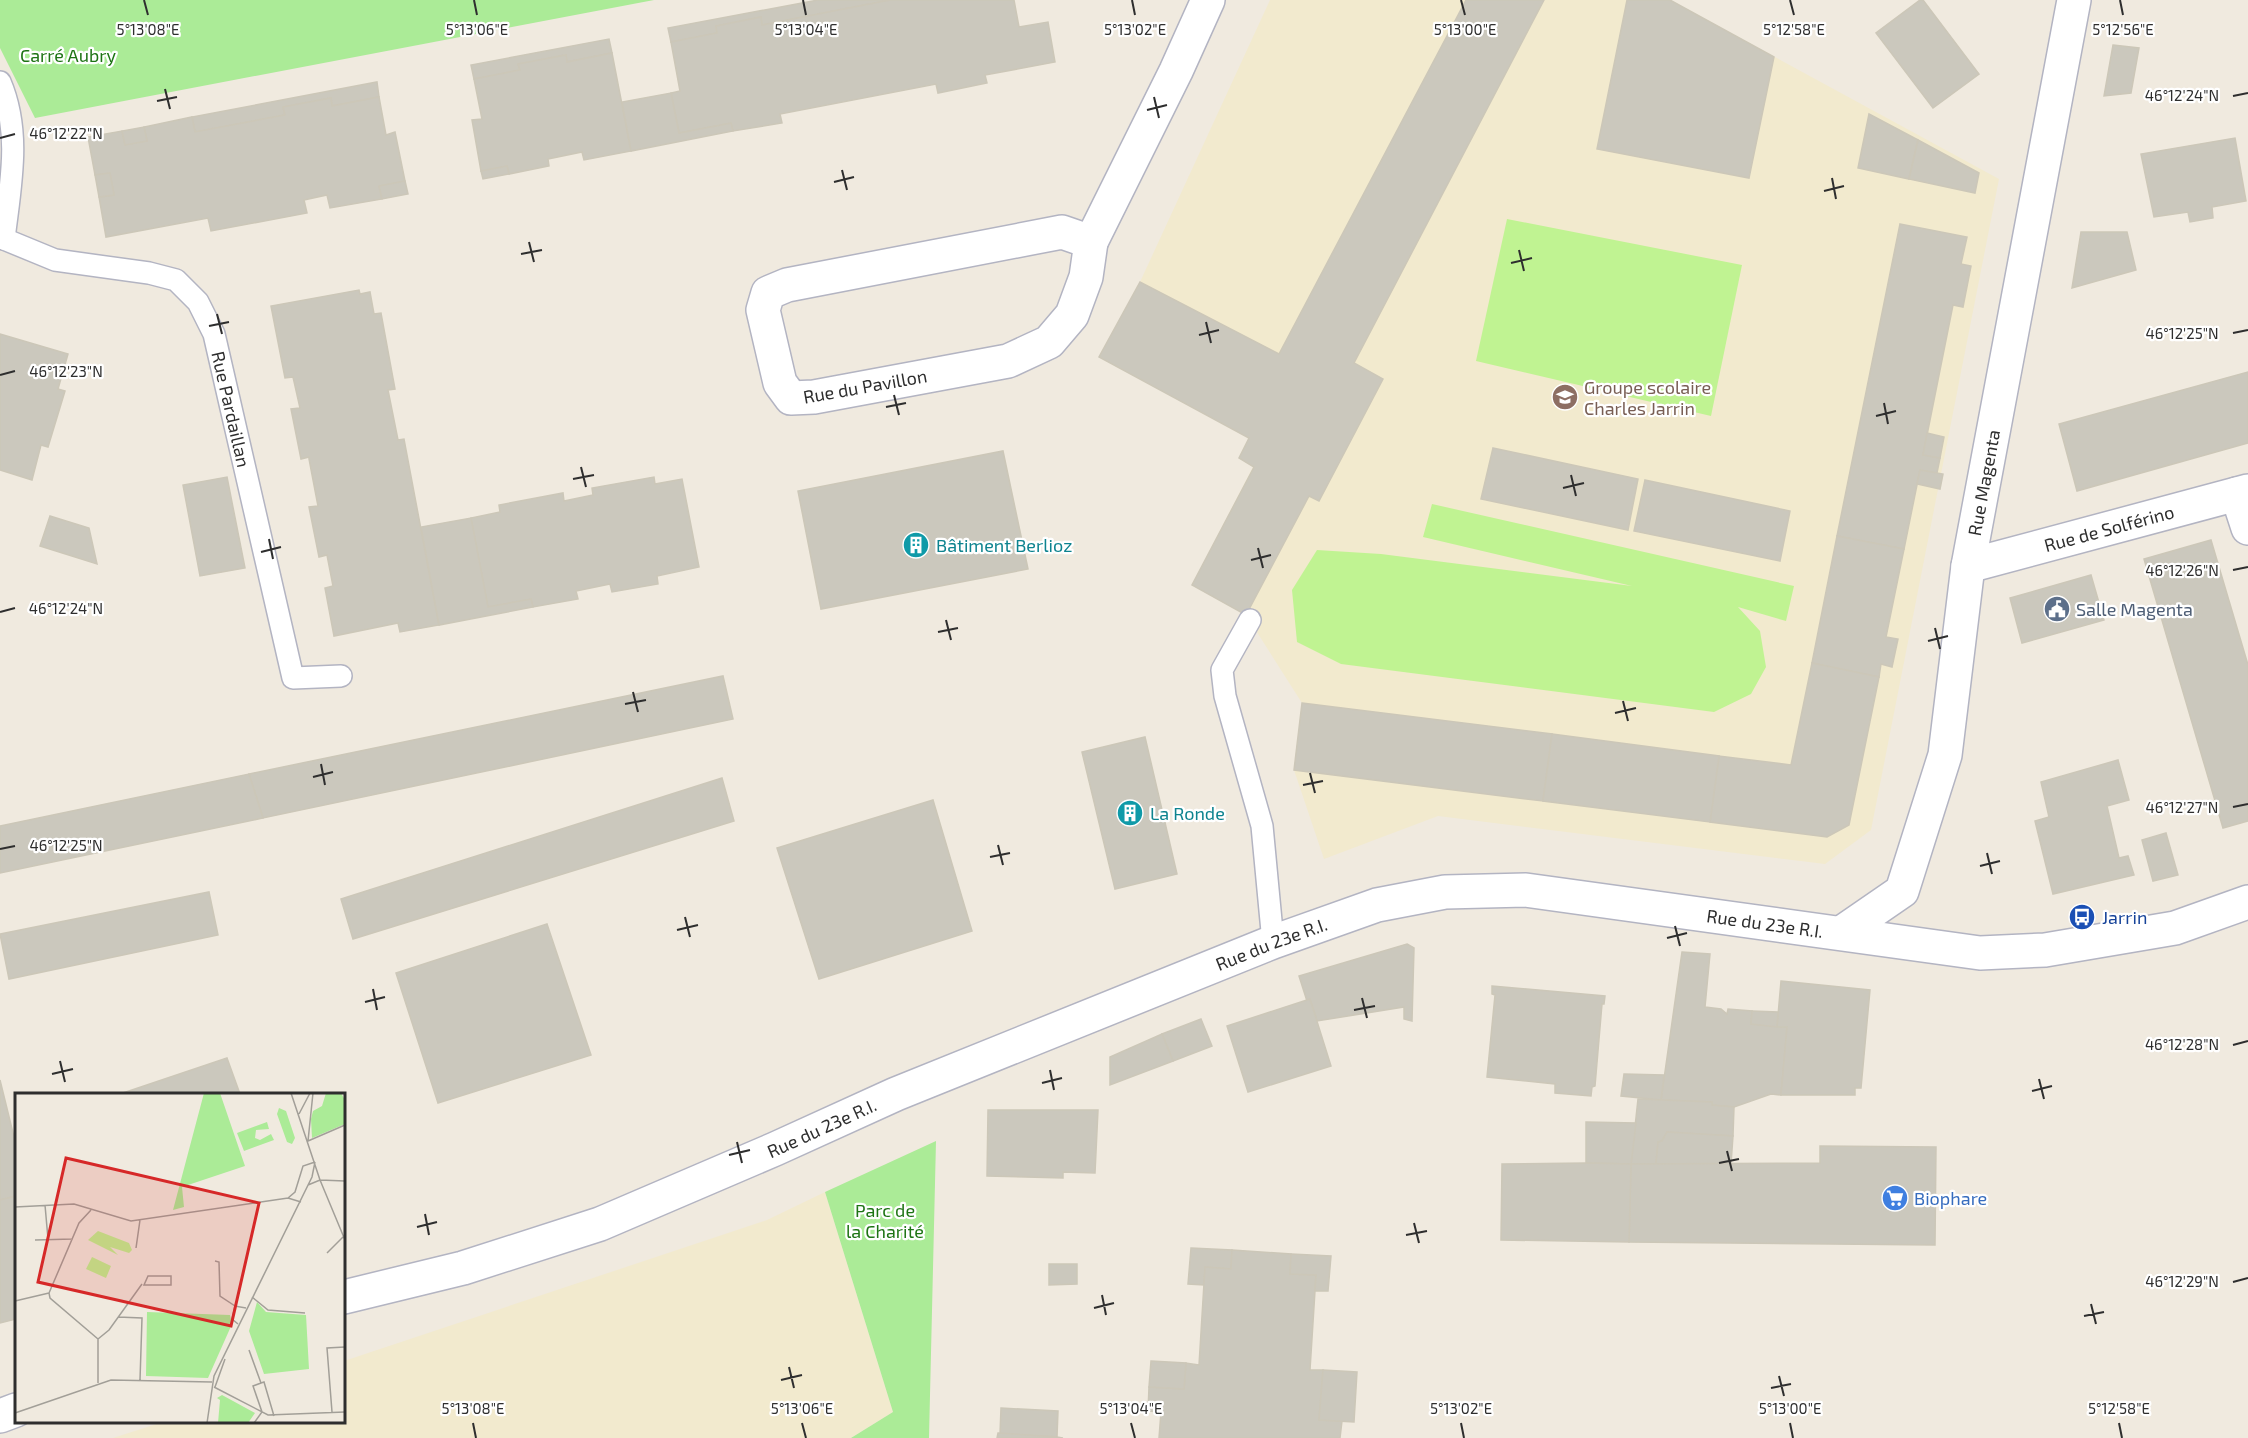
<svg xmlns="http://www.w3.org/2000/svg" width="2248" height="1438" font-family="'Exo 2',sans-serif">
<rect width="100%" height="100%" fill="#f0eadf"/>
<g fill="#f2eace">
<path d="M 1270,0 L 1670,0 L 1999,179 L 1871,830 L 1825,864 L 1438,816 L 1324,859 L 1294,770 L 1302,703 L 1246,615 L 1192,585 L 1253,467 L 1239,458 L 1249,438 L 1099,357 L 1140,282 Z"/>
<path d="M 825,1192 L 893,1412 L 851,1438 L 113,1438 L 163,1422 L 344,1422 L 344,1361 L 767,1220 Z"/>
</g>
<g fill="#abeb97">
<path d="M 0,0 L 654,0 L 35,118 L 0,48 Z"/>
<path d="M 936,1141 L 929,1438 L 851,1438 L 893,1412 L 825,1192 Z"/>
</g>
<g fill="#c0f392">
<path d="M 1507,219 L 1742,265 L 1711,416 L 1476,361 Z"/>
<path d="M 1432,504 L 1794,586 L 1786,621 L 1738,607 L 1760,631 L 1766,667 L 1751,694 L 1714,712 L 1341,664 L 1297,642 L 1292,590 L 1317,550 L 1381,554 L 1632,586 L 1423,537 Z"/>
</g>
<g fill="#cbc8bd" stroke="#ccc7b8" stroke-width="1.5">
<path d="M 818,0 L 890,0 L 762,25 L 761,17 L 716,26 L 717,33 L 671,42 L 668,28 Z"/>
<path d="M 890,0 L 1014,0 L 1019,27 L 1048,22 L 1055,62 L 985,75 L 987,83 L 938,93 L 936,84 L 780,114 L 782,123 L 733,131 L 731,123 L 679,133 L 671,93 L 680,91 L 671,42 L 717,33 L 716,26 L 761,17 L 762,25 Z"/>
<path d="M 1466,0 L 1544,0 L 1354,363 L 1383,379 L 1319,501 L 1309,496 L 1246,615 L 1192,585 L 1254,467 L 1239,458 L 1249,438 L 1099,357 L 1140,282 L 1279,354 Z"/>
<path d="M 1627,0 L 1670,0 L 1774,57 L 1749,178 L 1597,149 Z"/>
<path d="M 1920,0 L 1923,0 L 1979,74 L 1933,108 L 1876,33 Z"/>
<path d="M 609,39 L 612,53 L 567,62 L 566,55 L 518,64 L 520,70 L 474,79 L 471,65 Z"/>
<path d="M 2113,45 L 2139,48 L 2131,93 L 2104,96 Z"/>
<path d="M 612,53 L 631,151 L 584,160 L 582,152 L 548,159 L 549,166 L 509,174 L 507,166 L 481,171 L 472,120 L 482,119 L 474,79 L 520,70 L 518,64 L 566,55 L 567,62 Z"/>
<path d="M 377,82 L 379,97 L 332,106 L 331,98 L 283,107 L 285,115 L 195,132 L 192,117 Z"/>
<path d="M 671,93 L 679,133 L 731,123 L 733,131 L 631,151 L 622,102 Z"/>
<path d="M 379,97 L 386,135 L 395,132 L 405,181 L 379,186 L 382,199 L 330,208 L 327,195 L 304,200 L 307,213 L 211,231 L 208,218 L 106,237 L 99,197 L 114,195 L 110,173 L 95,175 L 88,137 L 122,131 L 125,145 L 147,141 L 144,127 L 192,117 L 195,132 L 285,115 L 283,107 L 331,98 L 332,106 Z"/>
<path d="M 1869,114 L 1918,140 L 1909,179 L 1858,168 Z"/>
<path d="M 144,127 L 147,141 L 125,145 L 122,131 Z"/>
<path d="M 2235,138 L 2246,201 L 2212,207 L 2213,218 L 2190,222 L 2188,212 L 2154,217 L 2141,154 Z"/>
<path d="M 1918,140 L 1979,173 L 1975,193 L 1909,179 Z"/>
<path d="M 507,166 L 509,174 L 483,179 L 481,171 Z"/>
<path d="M 110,173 L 114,195 L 99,197 L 95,175 Z"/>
<path d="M 405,181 L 408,194 L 382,199 L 379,186 Z"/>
<path d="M 1900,224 L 1967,237 L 1961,264 L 1971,266 L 1963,307 L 1953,305 L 1923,455 L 1940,458 L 1937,473 L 1920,470 L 1904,549 L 1837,536 Z"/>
<path d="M 2081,232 L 2127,232 L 2136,270 L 2072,288 Z"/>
<path d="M 359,290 L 360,294 L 370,292 L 374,314 L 381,313 L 395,389 L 388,390 L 398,440 L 404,439 L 439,625 L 400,632 L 398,623 L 334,636 L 325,588 L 333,586 L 327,555 L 319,557 L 309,507 L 318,506 L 309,459 L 309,457 L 301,459 L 291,409 L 300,408 L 293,377 L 285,378 L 271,306 Z"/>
<path d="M 0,334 L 68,354 L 58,389 L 65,391 L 48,447 L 41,445 L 32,480 L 0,470 Z"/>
<path d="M 2248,372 L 2248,443 L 2077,491 L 2059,424 Z"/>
<path d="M 1927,433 L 1944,437 L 1940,458 L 1923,455 Z"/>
<path d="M 1493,448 L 1638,479 L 1628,530 L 1481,499 Z"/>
<path d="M 1003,451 L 1028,569 L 821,609 L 798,491 Z"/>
<path d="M 1920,470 L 1943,474 L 1940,489 L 1917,484 Z"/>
<path d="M 227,477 L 245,568 L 200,576 L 183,485 Z"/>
<path d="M 654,477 L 655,484 L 682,479 L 699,567 L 657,576 L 658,584 L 612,592 L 610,584 L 576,591 L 578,599 L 533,607 L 531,599 L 488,607 L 471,518 L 500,512 L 499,505 L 563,493 L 564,501 L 593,495 L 592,488 Z"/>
<path d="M 1645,480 L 1790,511 L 1780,561 L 1634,531 Z"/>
<path d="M 50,516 L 89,528 L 97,564 L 40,546 Z"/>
<path d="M 471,518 L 488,607 L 531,599 L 533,607 L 439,625 L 421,527 Z"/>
<path d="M 1837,536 L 1904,549 L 1886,637 L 1898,639 L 1892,667 L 1881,664 L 1879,677 L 1812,663 Z"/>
<path d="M 2211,540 L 2248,665 L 2248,821 L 2223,828 L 2144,559 Z"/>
<path d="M 2091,575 L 2104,620 L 2022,643 L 2010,598 Z"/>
<path d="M 1812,663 L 1879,677 L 1849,825 L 1827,837 L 1710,822 L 1719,756 L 1791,765 Z"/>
<path d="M 723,676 L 733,719 L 263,818 L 249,774 Z"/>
<path d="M 1302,703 L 1552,734 L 1543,801 L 1294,770 Z"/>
<path d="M 1552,734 L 1719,756 L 1710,822 L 1543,801 Z"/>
<path d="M 1145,737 L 1177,874 L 1115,889 L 1082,752 Z"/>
<path d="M 2118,760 L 2129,800 L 2107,806 L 2119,858 L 2128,856 L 2134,875 L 2053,894 L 2035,821 L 2049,817 L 2041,782 Z"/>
<path d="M 249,774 L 263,818 L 0,873 L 0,826 Z"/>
<path d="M 722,778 L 734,821 L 353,939 L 341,899 Z"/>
<path d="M 933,800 L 972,931 L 819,979 L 777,848 Z"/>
<path d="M 2166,833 L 2178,875 L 2153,881 L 2142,840 Z"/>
<path d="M 209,892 L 218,935 L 9,979 L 0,934 Z"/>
<path d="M 547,924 L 591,1055 L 438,1103 L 396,973 Z"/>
<path d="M 1407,944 L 1414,948 L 1412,1021 L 1404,1019 L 1404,1007 L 1317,1021 L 1310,999 L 1307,1001 L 1299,976 Z"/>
<path d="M 1682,952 L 1710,954 L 1705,1007 L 1721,1009 L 1727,1014 L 1728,1009 L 1752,1011 L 1751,1024 L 1787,1027 L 1781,1095 L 1771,1094 L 1734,1107 L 1712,1105 L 1712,1102 L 1661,1100 Z"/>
<path d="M 1781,981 L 1870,990 L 1861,1088 L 1855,1088 L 1855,1095 L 1781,1095 L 1787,1027 L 1777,1027 Z"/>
<path d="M 1492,986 L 1605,996 L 1604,1004 L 1602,1004 L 1595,1086 L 1592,1087 L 1591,1096 L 1555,1093 L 1555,1084 L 1487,1077 L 1495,995 L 1492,994 Z"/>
<path d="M 1310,999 L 1331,1066 L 1248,1092 L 1227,1026 Z"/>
<path d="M 1752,1011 L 1778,1012 L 1777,1027 L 1751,1024 Z"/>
<path d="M 1201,1019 L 1212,1046 L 1173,1061 L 1162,1034 Z"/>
<path d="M 1162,1034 L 1173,1061 L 1110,1085 L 1110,1057 Z"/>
<path d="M 227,1058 L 240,1094 L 120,1094 Z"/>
<path d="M 1624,1074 L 1664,1075 L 1661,1100 L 1621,1096 Z"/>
<path d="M 0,1080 L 16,1145 L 16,1196 L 0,1200 Z"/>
<path d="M 1638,1099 L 1712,1102 L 1712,1105 L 1734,1107 L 1733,1136 L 1667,1132 L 1662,1141 L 1658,1142 L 1656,1164 L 1631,1164 Z"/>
<path d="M 988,1110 L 1098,1110 L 1095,1173 L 1063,1172 L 1063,1178 L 987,1176 Z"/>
<path d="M 1586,1122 L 1636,1123 L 1631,1164 L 1586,1163 Z"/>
<path d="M 1667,1132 L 1733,1136 L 1731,1164 L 1656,1164 L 1658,1142 L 1662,1141 Z"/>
<path d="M 1820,1146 L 1936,1147 L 1935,1245 L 1629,1242 L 1631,1164 L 1820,1163 Z"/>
<path d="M 1586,1163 L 1631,1164 L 1629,1242 L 1501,1240 L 1502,1164 Z"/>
<path d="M 16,1196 L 16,1319 L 0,1323 L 0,1200 Z"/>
<path d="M 1191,1248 L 1232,1250 L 1231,1269 L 1205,1267 L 1204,1285 L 1188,1284 Z"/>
<path d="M 1232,1250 L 1291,1254 L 1290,1274 L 1316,1275 L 1310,1370 L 1323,1370 L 1319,1420 L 1342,1421 L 1340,1438 L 1159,1438 L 1161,1412 L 1148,1411 L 1149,1387 L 1184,1389 L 1186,1363 L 1199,1365 L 1205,1267 L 1231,1269 Z"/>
<path d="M 1291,1254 L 1331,1256 L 1328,1291 L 1315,1291 L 1316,1275 L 1290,1274 Z"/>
<path d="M 1049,1264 L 1077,1264 L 1077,1284 L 1049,1285 Z"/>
<path d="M 1151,1361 L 1186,1363 L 1184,1389 L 1149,1387 Z"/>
<path d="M 1323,1370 L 1357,1372 L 1354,1422 L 1319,1420 Z"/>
<path d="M 1001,1408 L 1058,1411 L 1057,1437 L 1000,1434 Z"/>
<path d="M 998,1433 L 1057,1437 L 1063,1438 L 997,1438 Z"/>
</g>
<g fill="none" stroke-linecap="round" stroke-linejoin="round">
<defs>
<g id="lane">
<path d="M 0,82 C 22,133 10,187 4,239 L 0,238"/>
<path id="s1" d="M 4,239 L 55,260 L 149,273 L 176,280 L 198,302 L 214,334 L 293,678 L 341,676"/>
<path d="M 1250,620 L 1222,670 L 1225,696 L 1262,826 L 1273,942"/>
</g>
<g id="street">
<path d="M 1062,232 L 1091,242 L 1086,277 L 1072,315 L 1049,342 L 1008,361 L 814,397 L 791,398 L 780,383 L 763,310 L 768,293 L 787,285 Z"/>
<path d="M 1091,242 L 1176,71 L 1208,0"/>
<path d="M 2237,494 L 2248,528"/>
<path id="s2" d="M 1968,566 L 2248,491"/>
<path id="s3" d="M 1841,933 L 1902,891 L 1945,755 L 1968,566 L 2074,0"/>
</g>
<g id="secondary">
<path id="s4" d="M 344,1297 L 463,1268 L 600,1224 L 775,1149 L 896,1094 L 1273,942 L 1377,905 L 1445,892 L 1526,890 L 1980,953 L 2045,950 L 2175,928 L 2248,902"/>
<path d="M 0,1416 L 16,1410"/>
</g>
</defs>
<use href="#lane" stroke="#b3b4c2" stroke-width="24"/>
<use href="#street" stroke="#b3b4c2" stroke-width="36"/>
<use href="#secondary" stroke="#b3b4c2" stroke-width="36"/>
<use href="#lane" stroke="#fff" stroke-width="21"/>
<use href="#street" stroke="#fff" stroke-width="33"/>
<use href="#secondary" stroke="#fff" stroke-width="33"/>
</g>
<path fill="none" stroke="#2e2e2e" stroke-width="2" d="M 144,0 L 148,15M 474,0 L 477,15M 803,0 L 806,15M 1132,0 L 1135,15M 1461,0 L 1465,15M 1790,0 L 1794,15M 2120,0 L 2123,15M 165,89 L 170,109M 2233,96 L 2248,93M 1154,97 L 1159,118M 157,101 L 177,97M 1147,110 L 1167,105M 0,138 L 15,134M 842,170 L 847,190M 1832,178 L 1836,199M 834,182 L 854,177M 1824,191 L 1844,186M 529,242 L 534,262M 1519,250 L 1524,271M 521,254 L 542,250M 1511,263 L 1532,258M 217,314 L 222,334M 1206,322 L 1211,343M 209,326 L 229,322M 2233,333 L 2248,330M 1199,335 L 1219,330M 0,375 L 15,371M 894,395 L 899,415M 1884,403 L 1888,424M 886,407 L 906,403M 1876,416 L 1896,411M 581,467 L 586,487M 1571,475 L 1576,496M 573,479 L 594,475M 1563,488 L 1584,483M 269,539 L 273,559M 1258,548 L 1263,568M 261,552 L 281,547M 1251,560 L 1271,555M 2233,570 L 2248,567M 0,612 L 15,608M 946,620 L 951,640M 1935,628 L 1940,649M 938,632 L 958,628M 1928,641 L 1948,636M 633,692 L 638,712M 1623,701 L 1628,721M 625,704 L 646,700M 1615,713 L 1636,708M 321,764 L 325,785M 1310,773 L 1315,793M 313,777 L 333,772M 1303,785 L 1323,781M 2233,807 L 2248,804M 998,845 L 1003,865M 0,849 L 15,846M 1987,853 L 1992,874M 990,857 L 1010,853M 1980,866 L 2000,861M 685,917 L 690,937M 1675,926 L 1680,946M 677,930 L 698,925M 1667,938 L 1687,933M 373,989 L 377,1010M 1362,998 L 1367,1018M 365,1002 L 385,997M 1354,1010 L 1375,1006M 2233,1045 L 2248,1041M 60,1061 L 65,1082M 1050,1070 L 1054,1090M 52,1074 L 73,1069M 2039,1079 L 2044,1099M 1042,1083 L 1062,1078M 2032,1091 L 2052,1086M 737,1142 L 742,1163M 1727,1151 L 1732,1171M 729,1155 L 750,1150M 1719,1163 L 1739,1159M 425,1214 L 429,1235M 1414,1223 L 1419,1243M 417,1227 L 437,1222M 1406,1235 L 1427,1231M 2233,1282 L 2248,1278M 1102,1295 L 1106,1315M 2091,1304 L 2096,1324M 1094,1308 L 1114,1303M 2084,1316 L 2104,1312M 789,1367 L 794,1388M 1779,1376 L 1784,1396M 781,1380 L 802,1375M 1771,1388 L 1791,1384M 473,1423 L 476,1438M 802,1423 L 806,1438M 1131,1423 L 1135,1438M 1461,1423 L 1464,1438M 1790,1423 L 1793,1438M 2119,1423 L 2122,1438"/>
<defs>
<symbol id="school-disc" viewBox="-11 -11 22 22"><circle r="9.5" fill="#8d6e63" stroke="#fff"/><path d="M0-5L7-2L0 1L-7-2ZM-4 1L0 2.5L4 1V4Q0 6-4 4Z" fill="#fff"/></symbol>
<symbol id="building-disc" viewBox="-11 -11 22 22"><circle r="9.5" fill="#0f9aa8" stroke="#fff"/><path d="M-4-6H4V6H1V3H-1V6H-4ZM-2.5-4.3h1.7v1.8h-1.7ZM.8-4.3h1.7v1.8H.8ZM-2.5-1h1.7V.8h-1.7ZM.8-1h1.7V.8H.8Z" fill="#fff"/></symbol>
<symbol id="civic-disc" viewBox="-11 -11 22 22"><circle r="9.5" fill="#5c6f8a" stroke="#fff"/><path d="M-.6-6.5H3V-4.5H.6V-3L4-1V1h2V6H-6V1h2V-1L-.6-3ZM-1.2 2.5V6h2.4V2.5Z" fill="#fff"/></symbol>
<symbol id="bus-disc" viewBox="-11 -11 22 22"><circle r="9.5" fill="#1a4fb4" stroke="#fff"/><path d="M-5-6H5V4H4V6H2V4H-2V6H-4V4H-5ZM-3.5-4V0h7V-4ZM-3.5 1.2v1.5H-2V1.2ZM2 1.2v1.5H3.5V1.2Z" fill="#fff"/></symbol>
<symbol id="supermarket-disc" viewBox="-11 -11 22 22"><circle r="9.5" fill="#3f7fe0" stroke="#fff"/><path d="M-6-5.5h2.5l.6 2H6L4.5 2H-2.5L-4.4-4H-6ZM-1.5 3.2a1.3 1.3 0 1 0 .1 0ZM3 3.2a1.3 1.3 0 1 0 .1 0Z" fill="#fff"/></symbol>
</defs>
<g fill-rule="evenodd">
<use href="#school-disc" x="1550" y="382" width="30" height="30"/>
<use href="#building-disc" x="901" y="530" width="30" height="30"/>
<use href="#civic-disc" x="2042" y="594" width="30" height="30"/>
<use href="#building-disc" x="1115" y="798" width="30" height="30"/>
<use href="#bus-disc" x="2067" y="902" width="30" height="30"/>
<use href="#supermarket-disc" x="1880" y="1183" width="30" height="30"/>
</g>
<g text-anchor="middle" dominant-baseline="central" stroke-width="4.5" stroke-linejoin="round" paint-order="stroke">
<g font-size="18" fill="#1e7414" stroke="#fff">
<text x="68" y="55">Carré Aubry</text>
<text x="885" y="1210">Parc de<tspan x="885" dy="21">la Charité</tspan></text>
</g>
<g font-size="18" fill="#2e2e2e" stroke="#fff">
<text transform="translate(865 386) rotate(-10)">Rue du Pavillon</text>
<text stroke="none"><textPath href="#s1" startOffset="322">Rue Pardaillan</textPath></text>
<text stroke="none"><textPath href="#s3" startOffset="492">Rue Magenta</textPath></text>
<text stroke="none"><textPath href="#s2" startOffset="146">Rue de Solférino</textPath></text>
<text stroke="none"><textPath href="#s4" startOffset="1498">Rue du 23e R.I.</textPath></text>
<text stroke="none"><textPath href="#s4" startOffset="994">Rue du 23e R.I.</textPath></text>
<text stroke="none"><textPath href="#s4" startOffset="508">Rue du 23e R.I.</textPath></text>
</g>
<g font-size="18" fill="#785e54" stroke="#fff" text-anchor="start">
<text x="1584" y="387">Groupe scolaire<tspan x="1584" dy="21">Charles Jarrin</tspan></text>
</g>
<g font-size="18" fill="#0d838f" stroke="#fff" text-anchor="start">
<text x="936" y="545">Bâtiment Berlioz</text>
<text x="1150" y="813">La Ronde</text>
</g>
<g font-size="18" fill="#4e5e75" stroke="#fff" text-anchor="start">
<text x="2076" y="609">Salle Magenta</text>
</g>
<g font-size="18" fill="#164399" stroke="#fff" text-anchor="start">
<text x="2102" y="917">Jarrin</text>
</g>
<g font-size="18" fill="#366cbe" stroke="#fff" text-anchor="start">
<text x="1914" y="1198">Biophare</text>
</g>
</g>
<g transform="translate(15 1093)">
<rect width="330" height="330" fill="#f0eadf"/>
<path d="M 189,0 L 205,0 L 230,73 L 167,94 L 169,114 L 158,117 ZM 311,0 L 326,0 L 330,7 L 330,31 L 297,45 L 296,26 L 298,18 L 307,13 ZM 264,15 L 271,18 L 280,45 L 277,51 L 272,49 L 262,21 ZM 252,29 L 254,36 L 241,37 L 240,45 L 245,47 L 256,41 L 259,47 L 229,58 L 222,40 ZM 242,209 L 251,219 L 291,222 L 294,276 L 249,281 L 234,238 ZM 132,219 L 215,222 L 217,231 L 193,285 L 131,283 ZM 207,302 L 240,320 L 233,330 L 203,330 L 205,307 L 202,305 Z" fill="#abeb97"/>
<path d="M 83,138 L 114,150 L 117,157 L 114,160 L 95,154 L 103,162 L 73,147 ZM 77,164 L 96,173 L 91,185 L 71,176 Z" fill="#c0f392"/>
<path fill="none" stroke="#a29f98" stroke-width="1.5" d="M 276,0 L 305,87M 298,0 L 293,48 L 330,32M 284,21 L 295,0M 305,87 L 330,147M 293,92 L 305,87 L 330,88M 273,105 L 280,99 L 288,73 L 300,69M 30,112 L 33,146M 0,114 L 59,111 L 116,128 L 273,105 L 286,109M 76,117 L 64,130 L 34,200 L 35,205 L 83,246M 20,147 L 58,146M 121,155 L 125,127M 312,160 L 330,142M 200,168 L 204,169 L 205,203 L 220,213M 133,183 L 156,183 L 156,192 L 129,192 ZM 237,204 L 253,217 L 290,220M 0,208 L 34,200M 103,224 L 127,225 L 125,287M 223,231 L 217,226 L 220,213 L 231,215M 83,246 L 94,237 L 127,191M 83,246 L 83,290M 234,257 L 246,290 L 238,293 L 247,319 L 239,330M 246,290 L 249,289 L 259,323M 199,294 L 253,322 L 330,319M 200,294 L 210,266M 317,319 L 312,255 L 330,254M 0,320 L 96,287 L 197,289M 192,330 L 199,283 L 297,84 L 300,69"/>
<path fill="#d62828" fill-opacity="0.15" stroke="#d62828" stroke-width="3" d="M 51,65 L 244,110 L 216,233 L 23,189 Z"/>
<rect width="330" height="330" fill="none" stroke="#2e2e2e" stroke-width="3"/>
</g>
<g font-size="15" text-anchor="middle" fill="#2e2e2e" stroke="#fff" stroke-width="4.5" stroke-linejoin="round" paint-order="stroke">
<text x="148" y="35">5°13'08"E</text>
<text x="477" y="35">5°13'06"E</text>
<text x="806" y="35">5°13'04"E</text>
<text x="1135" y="35">5°13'02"E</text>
<text x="1465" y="35">5°13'00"E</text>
<text x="1794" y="35">5°12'58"E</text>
<text x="2123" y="35">5°12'56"E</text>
<text x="2182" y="101">46°12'24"N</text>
<text x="66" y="139">46°12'22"N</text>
<text x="2182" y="339">46°12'25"N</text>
<text x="66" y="377">46°12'23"N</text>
<text x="2182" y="576">46°12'26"N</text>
<text x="66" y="614">46°12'24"N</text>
<text x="2182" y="813">46°12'27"N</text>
<text x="66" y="851">46°12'25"N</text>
<text x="2182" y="1050">46°12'28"N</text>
<text x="2182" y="1287">46°12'29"N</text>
<text x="473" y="1414">5°13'08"E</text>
<text x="802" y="1414">5°13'06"E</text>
<text x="1131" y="1414">5°13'04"E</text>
<text x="1461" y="1414">5°13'02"E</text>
<text x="1790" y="1414">5°13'00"E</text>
<text x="2119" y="1414">5°12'58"E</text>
</g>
</svg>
